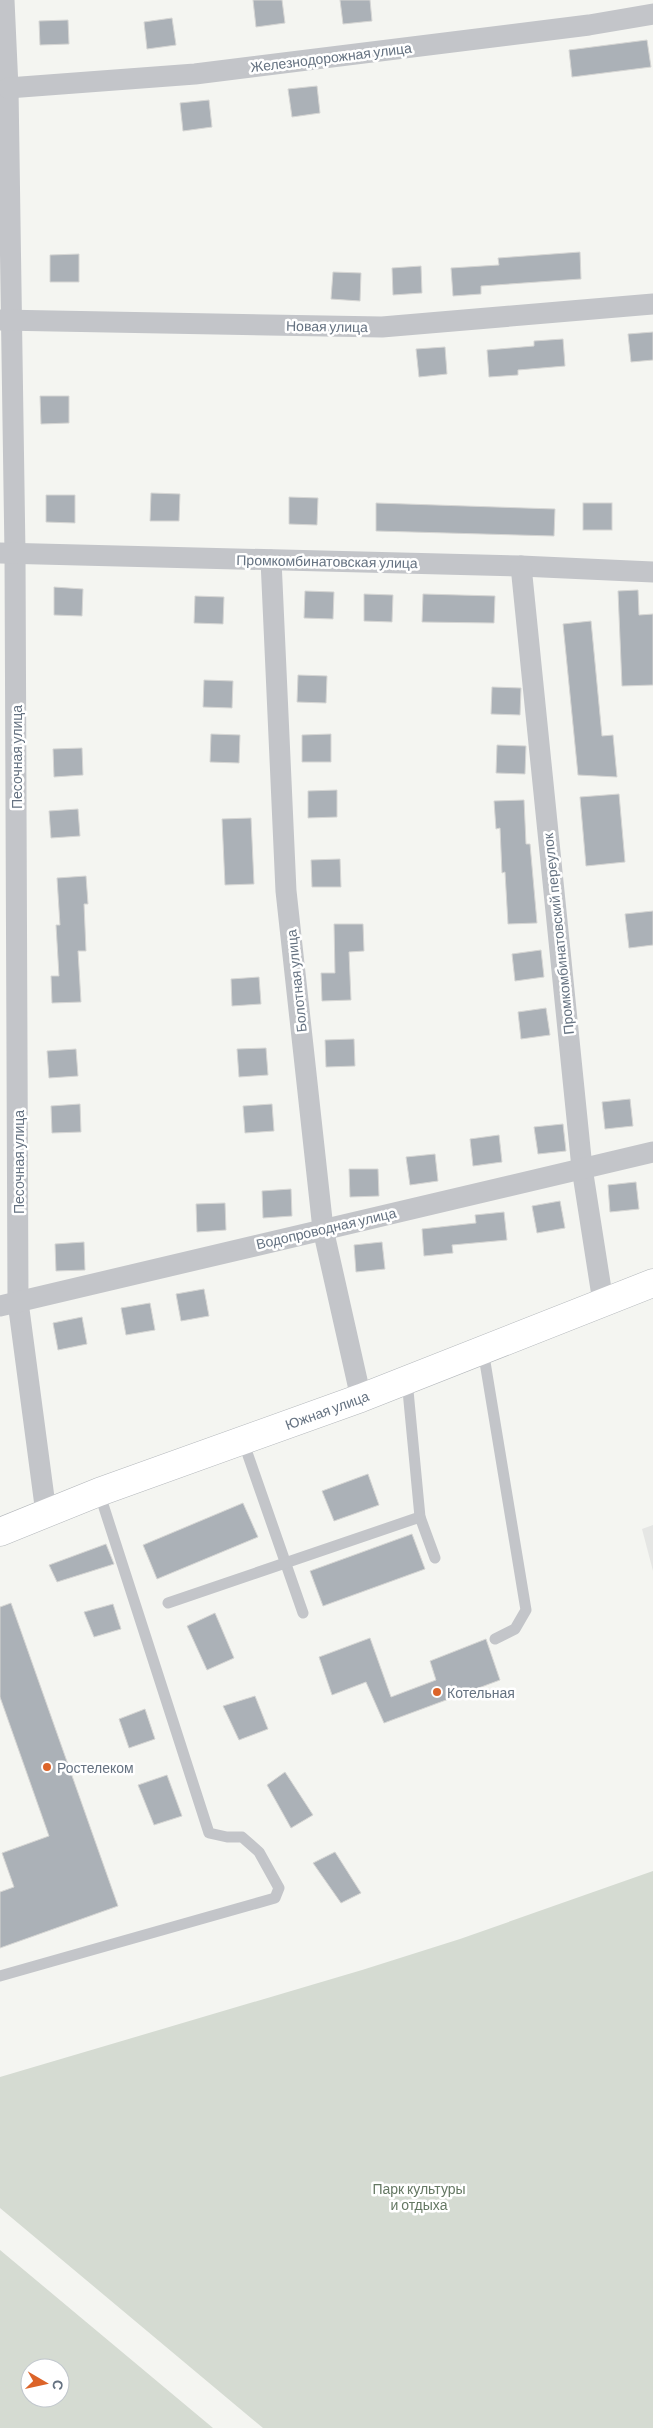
<svg xmlns="http://www.w3.org/2000/svg" width="653" height="2428" font-family="Barlow,sans-serif">
<rect width="100%" height="100%" fill="#f4f5f1"/>
<path fill="#e5e6e4" d="M 653,1525 L 653,1571 L 642,1529 Z"/>
<g fill="#d5dbd2" fill-rule="evenodd">
<path d="M 653,1871 L 653,2428 L 263,2428 L 0,2208 L 0,2077 L 362,1970 L 460,1939 Z"/>
<path d="M 0,2250 L 213,2428 L 0,2428 ZM 30,2368 L 60,2368 L 60,2398 L 30,2398 Z"/>
</g>
<g fill="#abb1b7" stroke="#d6d6d4">
<path d="M 253,0 L 282,0 L 285,23 L 256,27 Z"/>
<path d="M 340,0 L 370,0 L 372,21 L 343,24 Z"/>
<path d="M 172,18 L 176,45 L 147,49 L 144,22 Z"/>
<path d="M 68,20 L 69,44 L 40,45 L 39,21 Z"/>
<path d="M 647,40 L 651,67 L 572,77 L 569,50 Z"/>
<path d="M 317,86 L 320,113 L 292,117 L 288,89 Z"/>
<path d="M 209,100 L 212,127 L 183,131 L 180,103 Z"/>
<path d="M 580,252 L 581,279 L 481,286 L 481,294 L 453,296 L 451,268 L 499,265 L 498,258 Z"/>
<path d="M 79,254 L 79,282 L 50,282 L 50,255 Z"/>
<path d="M 421,266 L 422,293 L 393,295 L 392,268 Z"/>
<path d="M 333,272 L 361,273 L 360,301 L 331,299 Z"/>
<path d="M 653,332 L 653,360 L 631,362 L 628,334 Z"/>
<path d="M 563,339 L 565,366 L 518,370 L 518,375 L 489,377 L 487,350 L 534,346 L 534,341 Z"/>
<path d="M 445,347 L 447,374 L 419,377 L 416,349 Z"/>
<path d="M 40,396 L 69,396 L 69,423 L 41,424 Z"/>
<path d="M 151,493 L 180,494 L 179,521 L 150,521 Z"/>
<path d="M 46,495 L 75,495 L 75,523 L 46,522 Z"/>
<path d="M 289,497 L 318,498 L 317,525 L 289,524 Z"/>
<path d="M 376,503 L 555,509 L 554,536 L 376,531 Z"/>
<rect x="583" y="503" width="29" height="27"/>
<path d="M 54,587 L 83,589 L 82,616 L 54,615 Z"/>
<path d="M 638,590 L 639,615 L 653,614 L 653,685 L 622,686 L 618,591 Z"/>
<path d="M 305,591 L 334,592 L 333,619 L 304,618 Z"/>
<path d="M 364,594 L 393,595 L 392,622 L 364,621 Z"/>
<path d="M 423,594 L 495,596 L 494,623 L 422,622 Z"/>
<path d="M 195,596 L 224,597 L 223,624 L 194,623 Z"/>
<path d="M 591,621 L 602,736 L 613,735 L 617,777 L 578,775 L 563,624 Z"/>
<path d="M 298,675 L 327,676 L 326,703 L 297,702 Z"/>
<path d="M 204,680 L 233,681 L 232,708 L 203,707 Z"/>
<path d="M 492,687 L 521,688 L 520,715 L 491,714 Z"/>
<path d="M 211,734 L 240,735 L 239,763 L 210,762 Z"/>
<path d="M 331,734 L 331,762 L 302,762 L 302,735 Z"/>
<path d="M 497,745 L 526,746 L 525,774 L 496,773 Z"/>
<path d="M 82,748 L 83,775 L 54,777 L 53,749 Z"/>
<path d="M 337,790 L 337,817 L 308,818 L 308,791 Z"/>
<path d="M 619,794 L 625,862 L 586,866 L 580,797 Z"/>
<path d="M 524,800 L 526,844 L 530,844 L 537,923 L 508,924 L 505,872 L 502,873 L 500,828 L 496,829 L 494,801 Z"/>
<path d="M 78,809 L 80,836 L 51,838 L 49,811 Z"/>
<path d="M 251,818 L 254,884 L 225,885 L 222,819 Z"/>
<path d="M 340,859 L 341,887 L 312,887 L 311,860 Z"/>
<path d="M 86,876 L 88,904 L 84,904 L 86,951 L 78,951 L 81,1002 L 52,1003 L 51,976 L 59,976 L 56,925 L 60,925 L 57,878 Z"/>
<path d="M 653,911 L 653,945 L 629,948 L 625,914 Z"/>
<path d="M 334,924 L 363,924 L 364,951 L 349,952 L 351,1000 L 322,1001 L 321,973 L 335,973 Z"/>
<path d="M 541,950 L 544,977 L 515,981 L 512,954 Z"/>
<path d="M 259,977 L 261,1004 L 232,1006 L 231,979 Z"/>
<path d="M 546,1008 L 550,1035 L 521,1039 L 518,1012 Z"/>
<path d="M 354,1039 L 355,1066 L 326,1067 L 325,1040 Z"/>
<path d="M 266,1048 L 268,1075 L 239,1077 L 237,1049 Z"/>
<path d="M 76,1049 L 78,1076 L 49,1078 L 47,1051 Z"/>
<path d="M 630,1099 L 633,1126 L 605,1129 L 602,1102 Z"/>
<path d="M 80,1104 L 81,1132 L 52,1133 L 51,1106 Z"/>
<path d="M 272,1104 L 274,1131 L 245,1133 L 243,1106 Z"/>
<path d="M 563,1124 L 566,1151 L 538,1154 L 534,1127 Z"/>
<path d="M 499,1135 L 502,1162 L 473,1166 L 470,1139 Z"/>
<path d="M 435,1154 L 438,1181 L 410,1185 L 406,1157 Z"/>
<path d="M 349,1169 L 378,1169 L 379,1196 L 350,1197 Z"/>
<path d="M 636,1182 L 639,1209 L 610,1212 L 608,1185 Z"/>
<path d="M 291,1189 L 292,1216 L 263,1218 L 262,1191 Z"/>
<path d="M 560,1201 L 565,1228 L 537,1233 L 532,1206 Z"/>
<path d="M 225,1203 L 226,1230 L 197,1232 L 196,1204 Z"/>
<path d="M 504,1212 L 507,1240 L 452,1245 L 453,1253 L 424,1256 L 422,1229 L 476,1223 L 475,1215 Z"/>
<path d="M 84,1242 L 85,1270 L 56,1271 L 55,1244 Z"/>
<path d="M 382,1242 L 385,1269 L 356,1272 L 354,1245 Z"/>
<path d="M 204,1289 L 209,1316 L 181,1321 L 176,1294 Z"/>
<path d="M 150,1303 L 155,1330 L 126,1335 L 121,1308 Z"/>
<path d="M 82,1317 L 87,1344 L 58,1350 L 53,1323 Z"/>
<path d="M 368,1474 L 379,1505 L 334,1521 L 322,1491 Z"/>
<path d="M 243,1503 L 258,1537 L 157,1579 L 143,1545 Z"/>
<path d="M 412,1534 L 425,1569 L 323,1606 L 310,1571 Z"/>
<path d="M 106,1544 L 114,1564 L 57,1582 L 49,1565 Z"/>
<path d="M 11,1603 L 118,1906 L 0,1948 L 0,1892 L 14,1887 L 2,1853 L 49,1836 L 0,1697 L 0,1607 Z"/>
<path d="M 113,1604 L 121,1629 L 94,1637 L 84,1612 Z"/>
<path d="M 215,1613 L 234,1658 L 207,1670 L 187,1626 Z"/>
<path d="M 370,1638 L 391,1697 L 436,1680 L 430,1661 L 486,1639 L 500,1680 L 384,1723 L 366,1682 L 332,1695 L 319,1657 Z"/>
<path d="M 255,1696 L 268,1729 L 239,1740 L 223,1706 Z"/>
<path d="M 145,1709 L 155,1739 L 129,1748 L 119,1719 Z"/>
<path d="M 285,1772 L 313,1815 L 291,1828 L 267,1785 Z"/>
<path d="M 167,1775 L 182,1816 L 154,1825 L 138,1785 Z"/>
<path d="M 335,1852 L 361,1893 L 341,1903 L 313,1863 Z"/>
</g>
<g fill="none" stroke-linecap="round" stroke-linejoin="round">
<defs>
<path id="secondary" d="M 0,1532 L 99,1492 L 361,1398 L 653,1283"/>
</defs>
<use href="#secondary" stroke="#b3b7bb" stroke-width="29"/>
<g stroke="#c3c5c9" stroke-width="11">
<path d="M 483,1350 L 526,1610 L 515,1629 L 495,1639"/>
<path d="M 407,1380 L 420,1517 L 435,1558"/>
<path d="M 243,1441 L 303,1613"/>
<path d="M 168,1603 L 420,1517"/>
<path d="M 0,1976 L 275,1898 L 279,1888 L 259,1852 L 242,1837 L 227,1837 L 209,1833 L 99,1492"/>
</g>
<g stroke="#c3c5c9" stroke-width="21">
<path d="M 4,0 L 8,88 L 15,554 L 18,1302 L 46,1513"/>
<path d="M 8,88 L 195,74 L 589,25 L 653,14"/>
<path d="M 0,320 L 382,327 L 653,304"/>
<path d="M 0,553 L 521,566 L 653,572"/>
<path d="M 271,560 L 286,891 L 323,1229 L 361,1398"/>
<path d="M 521,566 L 582,1168 L 603,1302"/>
<path d="M 0,1306 L 653,1152"/>
</g>
<use href="#secondary" stroke="#fff" stroke-width="28"/>
</g>
<g fill="#dc6429" stroke="#fff" stroke-width="2">
<circle cx="437" cy="1692" r="5"/>
<circle cx="47" cy="1767" r="5"/>
</g>
<g text-anchor="middle" dominant-baseline="central" stroke-width="5" stroke-linejoin="round" paint-order="stroke">
<g font-size="14" fill="#657281" stroke="#fff">
<text transform="translate(331 57) rotate(-7)">Железнодорожная улица</text>
<text transform="translate(327 326) rotate(1)">Новая улица</text>
<text transform="translate(327 561) rotate(1)">Промкомбинатовская улица</text>
<text transform="translate(16 757) rotate(-90)">Песочная улица</text>
<text transform="translate(558 934) rotate(-96)">Промкомбинатовский переулок</text>
<text transform="translate(296 981) rotate(-96)">Болотная улица</text>
<text transform="translate(18 1162) rotate(-90)">Песочная улица</text>
<text transform="translate(326 1228) rotate(-13)">Водопроводная улица</text>
<text transform="translate(327 1410) rotate(-20)">Южная улица</text>
</g>
<g font-size="14" fill="#657281" stroke="#fff" text-anchor="start">
<text x="447" y="1692">Котельная</text>
<text x="57" y="1767">Ростелеком</text>
</g>
<g font-size="14" fill="#657863" stroke="#fff">
<text x="419" y="2188">Парк культуры<tspan x="419" dy="16">и отдыха</tspan></text>
</g>
</g>
<g transform="translate(45 2383) rotate(99)"><circle r="24" fill="#ffffff" stroke="#c1c7cd"/>
<path d="M0-4L9 19L0 12L-9 19Z" fill="#dc6429"/>
<text y="-8" font-size="14" font-weight="bold" text-anchor="middle" fill="#657281">С</text>
</g>
</svg>
